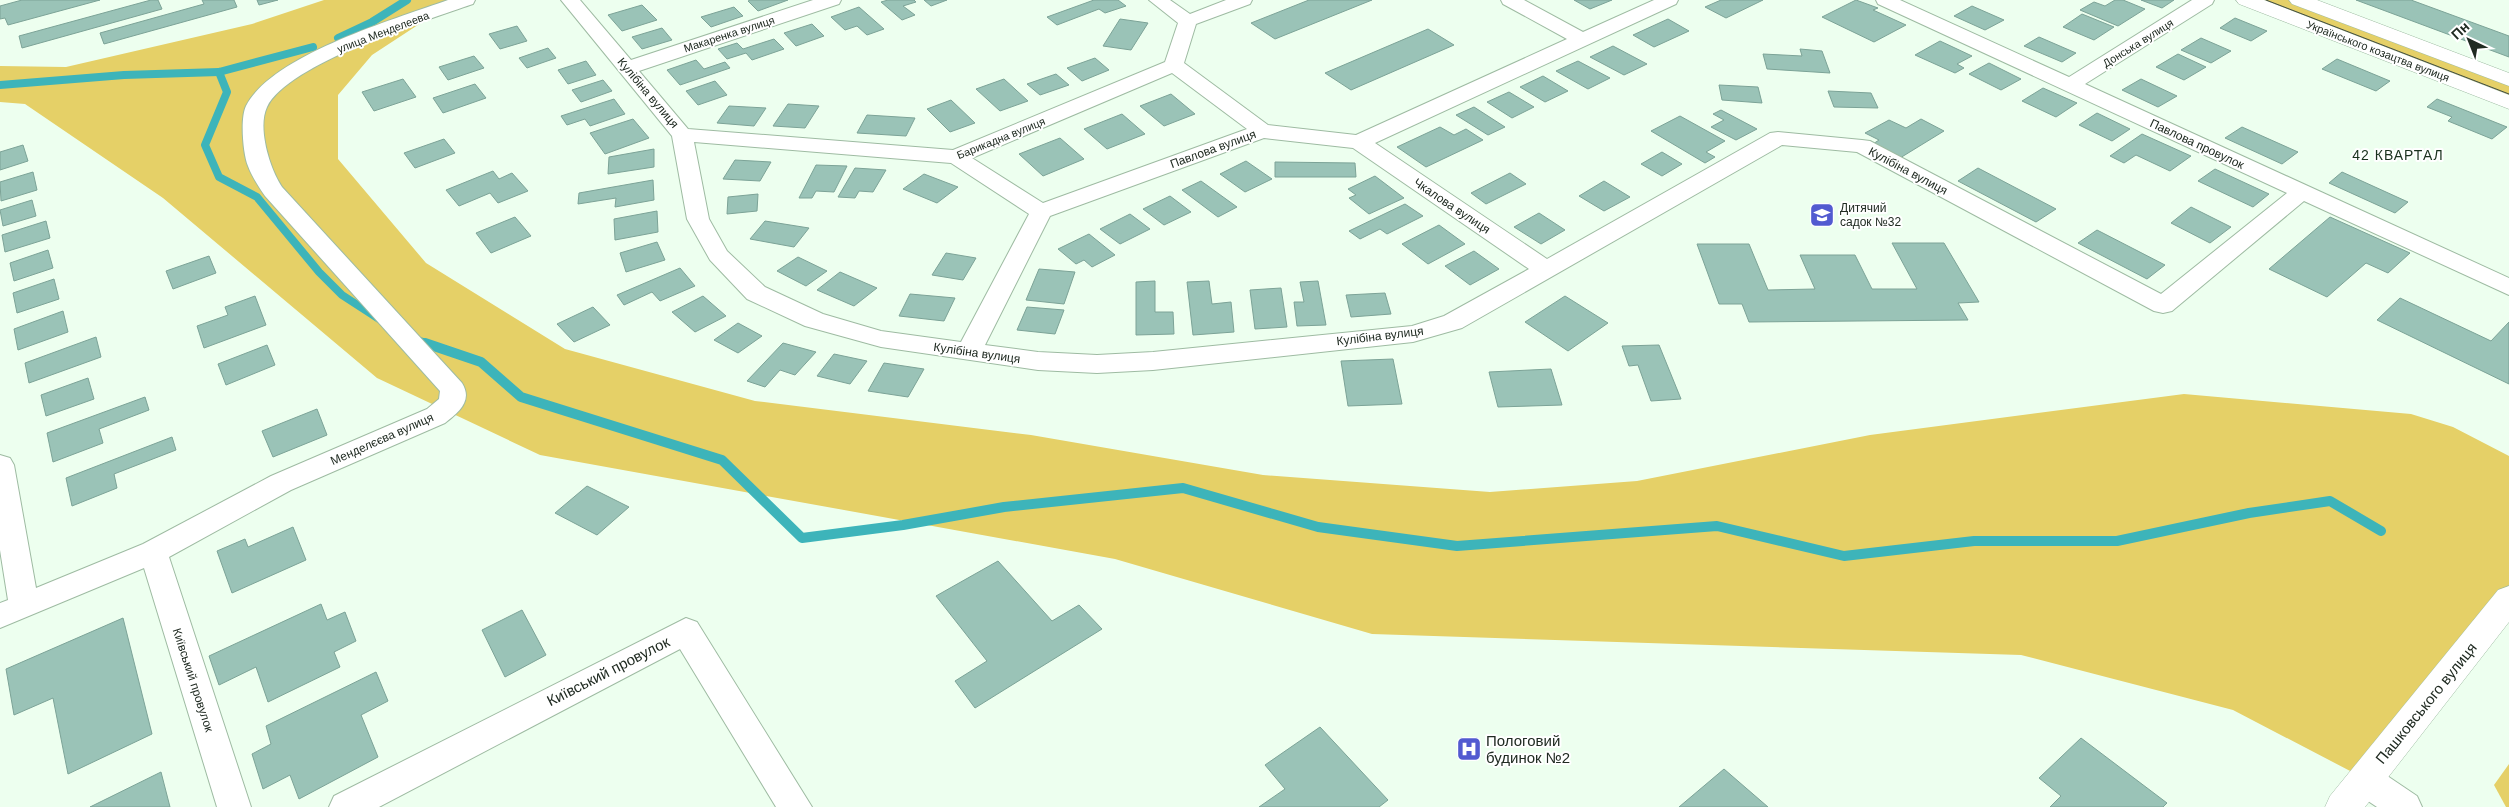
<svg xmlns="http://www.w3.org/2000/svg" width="2509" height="807" font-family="Helvetica,sans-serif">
<rect width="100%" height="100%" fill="#edffef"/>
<g fill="#e5d067">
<path d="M 324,0 L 456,0 L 372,55 L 338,95 L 338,159 L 426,263 L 565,349 L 755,401 L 1031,435 L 1263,475 L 1490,492 L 1637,481 L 1870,435 L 2184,394 L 2411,414 L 2453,427 L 2509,456 L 2509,585 L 2354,773 L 2233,710 L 2021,655 L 1372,634 L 1115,559 L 540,455 L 377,378 L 163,198 L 25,104 L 0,102 L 0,66 L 66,67 L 252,24 Z"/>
<path d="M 2254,0 L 2291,0 L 2509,84 L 2509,100 Z"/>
<path d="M 2509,764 L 2509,807 L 2506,807 L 2494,785 Z"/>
</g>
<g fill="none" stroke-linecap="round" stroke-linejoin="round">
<g stroke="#3db4ba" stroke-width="8">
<path d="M 338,38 L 372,22 L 407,0"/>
<path d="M 219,72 L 227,92 L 205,145 L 219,177 L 257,197 L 319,272 L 342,295 L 379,319"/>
<path d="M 0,85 L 124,75 L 219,72 L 313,47"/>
<path d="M 414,339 L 429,344"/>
</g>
<path stroke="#3db4ba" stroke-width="10" d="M 425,343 L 481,362 L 521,397 L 722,460 L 802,538 L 903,525 L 1004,507 L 1183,488 L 1318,527 L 1457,546 L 1717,526 L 1844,556 L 1974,541 L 2117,541 L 2249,513 L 2330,501 L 2381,531"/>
</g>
<g fill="#9ac3b7" stroke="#7ca397">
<path d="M 22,0 L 100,0 L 8,25 L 5,18 L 0,19 L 0,6 Z"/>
<path d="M 151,0 L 158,0 L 162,9 L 22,48 L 19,36 Z"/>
<path d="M 202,0 L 234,0 L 237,7 L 104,44 L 100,33 L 204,4 Z"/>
<path d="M 257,0 L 278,0 L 259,5 Z"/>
<path d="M 788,0 L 758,11 L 748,1 L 750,0 Z"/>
<path d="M 888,0 L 914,0 L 916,2 L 903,6 L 915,15 L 902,20 L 881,2 Z"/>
<path d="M 924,0 L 947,0 L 931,6 Z"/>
<path d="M 1094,0 L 1118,0 L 1126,6 L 1105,13 L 1099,9 L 1057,25 L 1047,17 Z"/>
<path d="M 1309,0 L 1372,0 L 1275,39 L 1251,23 Z"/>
<path d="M 1574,0 L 1612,0 L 1590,9 Z"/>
<path d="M 1721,0 L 1763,0 L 1726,18 L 1705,7 Z"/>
<path d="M 1856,0 L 1878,8 L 1873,10 L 1906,25 L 1874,42 L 1822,17 Z"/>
<path d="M 2115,0 L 2123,0 L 2145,9 L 2118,26 L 2080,10 L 2094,2 L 2105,6 Z"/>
<path d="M 2141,0 L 2174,0 L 2162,8 Z"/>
<path d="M 2356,0 L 2411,0 L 2509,36 L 2509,57 Z"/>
<path d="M 642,5 L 657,20 L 622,31 L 608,15 Z"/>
<path d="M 1972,6 L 2004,20 L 1985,30 L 1954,16 Z"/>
<path d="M 734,7 L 743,16 L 711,27 L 701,17 Z"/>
<path d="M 859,7 L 884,29 L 867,35 L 857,26 L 845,30 L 831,17 Z"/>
<path d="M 2082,14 L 2114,27 L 2094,40 L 2063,27 Z"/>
<path d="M 2235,18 L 2267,31 L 2251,41 L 2220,28 Z"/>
<path d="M 1120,19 L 1148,23 L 1131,50 L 1103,46 Z"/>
<path d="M 1668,19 L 1689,31 L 1654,47 L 1633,35 Z"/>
<path d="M 812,24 L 824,36 L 796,46 L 784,33 Z"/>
<path d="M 517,26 L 527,41 L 500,49 L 489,34 Z"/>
<path d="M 662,28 L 672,40 L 642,49 L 632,37 Z"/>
<path d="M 1428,29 L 1454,45 L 1351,90 L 1325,73 Z"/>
<path d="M 2039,37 L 2076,53 L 2062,62 L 2024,46 Z"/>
<path d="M 2201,38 L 2231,51 L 2211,63 L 2181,50 Z"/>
<path d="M 774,39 L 784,49 L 752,60 L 746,53 L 727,59 L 718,49 L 737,43 L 743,49 Z"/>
<path d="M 1940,41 L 1972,56 L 1957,64 L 1964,68 L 1955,73 L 1915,55 Z"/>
<path d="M 1613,46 L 1647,64 L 1624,75 L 1590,57 Z"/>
<path d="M 548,48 L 556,58 L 527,68 L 519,58 Z"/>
<path d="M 1800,49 L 1822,51 L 1830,73 L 1767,69 L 1763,54 L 1802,56 Z"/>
<path d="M 2178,54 L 2206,67 L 2184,80 L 2156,67 Z"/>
<path d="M 474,56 L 484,68 L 448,80 L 439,67 Z"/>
<path d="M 1095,58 L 1109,70 L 1082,81 L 1067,68 Z"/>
<path d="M 2337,59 L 2390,81 L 2376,91 L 2322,69 Z"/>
<path d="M 696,60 L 704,69 L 725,62 L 730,68 L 680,85 L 667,70 Z"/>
<path d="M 586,61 L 596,75 L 568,84 L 558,70 Z"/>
<path d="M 1578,61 L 1610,78 L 1588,89 L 1556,71 Z"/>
<path d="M 1989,63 L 2021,79 L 2001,90 L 1969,74 Z"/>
<path d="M 1056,74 L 1069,85 L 1040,95 L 1027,84 Z"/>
<path d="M 1543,76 L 1568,91 L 1545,102 L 1520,87 Z"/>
<path d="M 403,79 L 416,97 L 374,111 L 362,92 Z"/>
<path d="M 1004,79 L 1028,101 L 1000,111 L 976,89 Z"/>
<path d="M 2141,79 L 2177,96 L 2158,107 L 2122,90 Z"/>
<path d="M 603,80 L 612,91 L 581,102 L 572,90 Z"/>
<path d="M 715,81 L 727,95 L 698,105 L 686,91 Z"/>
<path d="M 475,84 L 486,98 L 443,113 L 433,98 Z"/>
<path d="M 1719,85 L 1758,87 L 1762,103 L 1722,100 Z"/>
<path d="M 2043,88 L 2077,103 L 2056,117 L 2022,101 Z"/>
<path d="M 1828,91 L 1871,93 L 1878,108 L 1834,107 Z"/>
<path d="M 1509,92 L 1534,107 L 1512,118 L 1487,102 Z"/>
<path d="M 1171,94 L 1195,114 L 1164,126 L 1140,106 Z"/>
<path d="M 614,99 L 625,114 L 590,126 L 585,119 L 567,125 L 561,116 Z"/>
<path d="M 2437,99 L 2507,127 L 2492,139 L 2448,121 L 2452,117 L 2427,107 Z"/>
<path d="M 951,100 L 975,123 L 950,132 L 927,109 Z"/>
<path d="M 788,104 L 819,106 L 805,128 L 773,126 Z"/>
<path d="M 729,106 L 766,108 L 754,126 L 717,123 Z"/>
<path d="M 1474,107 L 1505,127 L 1488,135 L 1456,115 Z"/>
<path d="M 1721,110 L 1757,129 L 1736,140 L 1711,127 L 1724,120 L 1713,114 Z"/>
<path d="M 2097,113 L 2130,129 L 2112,141 L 2079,125 Z"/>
<path d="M 1122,114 L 1145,134 L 1107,149 L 1084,129 Z"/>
<path d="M 867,115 L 915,118 L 906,136 L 857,133 Z"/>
<path d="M 1680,116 L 1725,141 L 1706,152 L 1715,157 L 1705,163 L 1651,131 Z"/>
<path d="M 633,119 L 649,138 L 605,154 L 590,133 Z"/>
<path d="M 1921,119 L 1944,131 L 1900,158 L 1873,144 L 1879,140 L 1865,133 L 1889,120 L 1906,128 Z"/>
<path d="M 1440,127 L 1454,135 L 1466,129 L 1483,140 L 1426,167 L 1397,147 Z"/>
<path d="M 2242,127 L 2298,152 L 2282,164 L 2225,138 Z"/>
<path d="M 2142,134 L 2191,156 L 2170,171 L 2136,155 L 2124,163 L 2110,156 Z"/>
<path d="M 1060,138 L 1084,159 L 1043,176 L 1019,154 Z"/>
<path d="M 444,139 L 455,153 L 415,168 L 404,153 Z"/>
<path d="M 23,145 L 28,161 L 0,170 L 0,152 Z"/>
<path d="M 654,149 L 654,167 L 608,174 L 609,157 Z"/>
<path d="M 1662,152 L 1682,164 L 1662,176 L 1641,164 Z"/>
<path d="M 735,160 L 771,162 L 760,181 L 723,179 Z"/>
<path d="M 1246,161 L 1272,179 L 1245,192 L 1220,174 Z"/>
<path d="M 1275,162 L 1355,163 L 1356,177 L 1275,177 Z"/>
<path d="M 816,165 L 847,166 L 834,192 L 816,191 L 812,198 L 799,198 Z"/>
<path d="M 855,168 L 886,170 L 873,192 L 859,191 L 855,198 L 838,197 Z"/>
<path d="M 1978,168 L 2056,209 L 2036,222 L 1958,181 Z"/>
<path d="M 2215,169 L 2269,194 L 2253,207 L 2198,181 Z"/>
<path d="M 493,171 L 499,179 L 512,173 L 528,191 L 498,203 L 490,193 L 459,206 L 446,190 Z"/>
<path d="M 33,172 L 37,190 L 1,201 L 0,182 Z"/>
<path d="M 2342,172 L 2408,202 L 2395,213 L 2329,183 Z"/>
<path d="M 1510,173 L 1526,184 L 1486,204 L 1471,193 Z"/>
<path d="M 924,174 L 958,187 L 937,203 L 903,189 Z"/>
<path d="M 1375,176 L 1404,198 L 1369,214 L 1349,198 L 1356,195 L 1348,189 Z"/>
<path d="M 653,180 L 654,200 L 615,207 L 616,198 L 578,204 L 579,193 Z"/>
<path d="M 1201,181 L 1237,207 L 1218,217 L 1182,190 Z"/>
<path d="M 1604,181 L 1630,197 L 1604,211 L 1579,196 Z"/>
<path d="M 758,194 L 757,211 L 727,214 L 728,197 Z"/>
<path d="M 1170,196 L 1191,212 L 1164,225 L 1143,209 Z"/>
<path d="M 32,200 L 36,216 L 3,226 L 0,210 Z"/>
<path d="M 1405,204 L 1423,216 L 1387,234 L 1380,229 L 1360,239 L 1349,231 Z"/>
<path d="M 2191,207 L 2231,227 L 2210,243 L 2171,223 Z"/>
<path d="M 657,211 L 658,232 L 615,240 L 614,219 Z"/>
<path d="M 1539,213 L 1565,230 L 1541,244 L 1514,227 Z"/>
<path d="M 1130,214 L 1150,229 L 1120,244 L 1100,229 Z"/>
<path d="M 515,217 L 531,236 L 491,253 L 476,233 Z"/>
<path d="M 2330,217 L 2410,253 L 2388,273 L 2366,263 L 2327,297 L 2269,269 Z"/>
<path d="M 46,221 L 50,238 L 5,252 L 2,235 Z"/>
<path d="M 765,221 L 809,228 L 794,247 L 750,239 Z"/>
<path d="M 1439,225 L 1465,244 L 1428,264 L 1402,244 Z"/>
<path d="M 2097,230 L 2165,265 L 2147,279 L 2078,243 Z"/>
<path d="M 1089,234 L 1115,255 L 1092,267 L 1084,260 L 1076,264 L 1058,249 Z"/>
<path d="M 657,242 L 665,260 L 626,272 L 620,253 Z"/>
<path d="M 1892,243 L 1944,243 L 1979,302 L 1958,303 L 1968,320 L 1749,322 L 1742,304 L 1719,304 L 1697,244 L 1749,244 L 1768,290 L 1815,289 L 1800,255 L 1855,255 L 1872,289 L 1917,289 Z"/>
<path d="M 48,250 L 53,268 L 14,281 L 10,263 Z"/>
<path d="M 1474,251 L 1499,269 L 1470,285 L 1445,266 Z"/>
<path d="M 946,253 L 976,258 L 963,280 L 932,275 Z"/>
<path d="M 209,256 L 216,273 L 173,289 L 166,271 Z"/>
<path d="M 798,257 L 827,271 L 806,286 L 777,271 Z"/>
<path d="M 680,268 L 695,286 L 660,301 L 652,292 L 624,305 L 617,295 Z"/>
<path d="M 1039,269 L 1075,272 L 1064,304 L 1026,300 Z"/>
<path d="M 840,272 L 877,288 L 854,306 L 817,290 Z"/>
<path d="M 54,279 L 59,299 L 17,313 L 13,293 Z"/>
<path d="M 1155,281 L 1155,312 L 1173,312 L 1174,334 L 1136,335 L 1136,282 Z"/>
<path d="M 1209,281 L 1212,304 L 1231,302 L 1234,332 L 1193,335 L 1187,282 Z"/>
<path d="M 1318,281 L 1326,325 L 1297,326 L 1294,302 L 1304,302 L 1300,282 Z"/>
<path d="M 1281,288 L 1287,327 L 1255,329 L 1250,290 Z"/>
<path d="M 1385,293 L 1391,314 L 1351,317 L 1346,295 Z"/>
<path d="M 910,294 L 955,298 L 944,321 L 899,316 Z"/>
<path d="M 255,296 L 266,325 L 204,348 L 197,326 L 228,315 L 225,307 Z"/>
<path d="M 703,296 L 726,316 L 695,332 L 672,312 Z"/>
<path d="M 1565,296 L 1608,323 L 1568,351 L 1525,322 Z"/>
<path d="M 2400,298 L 2491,341 L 2509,322 L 2509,384 L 2377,320 Z"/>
<path d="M 593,307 L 610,325 L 574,342 L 557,324 Z"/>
<path d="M 1027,307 L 1064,310 L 1055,334 L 1017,330 Z"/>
<path d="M 63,311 L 68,332 L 18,350 L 14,329 Z"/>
<path d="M 738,323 L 762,336 L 738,353 L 714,340 Z"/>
<path d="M 96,337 L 101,357 L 29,383 L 25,363 Z"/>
<path d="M 783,343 L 816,352 L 795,375 L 780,370 L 765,387 L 747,381 Z"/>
<path d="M 267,345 L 275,365 L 226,385 L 218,364 Z"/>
<path d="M 1659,345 L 1681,399 L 1651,401 L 1638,365 L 1629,366 L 1622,346 Z"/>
<path d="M 834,354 L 867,361 L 850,384 L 817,376 Z"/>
<path d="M 1393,359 L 1402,404 L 1348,406 L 1341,361 Z"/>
<path d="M 884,363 L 924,369 L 908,397 L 868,391 Z"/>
<path d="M 1551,369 L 1562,405 L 1498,407 L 1489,372 Z"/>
<path d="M 88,378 L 94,399 L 46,416 L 41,395 Z"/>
<path d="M 145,397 L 149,410 L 99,429 L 103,443 L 53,462 L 47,433 Z"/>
<path d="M 317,409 L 327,435 L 273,457 L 262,431 Z"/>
<path d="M 172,437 L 176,450 L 114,474 L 117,488 L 72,506 L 66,478 Z"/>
<path d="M 587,486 L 629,507 L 597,535 L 555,513 Z"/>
<path d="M 293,527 L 306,560 L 232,593 L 217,551 L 245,539 L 248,547 Z"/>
<path d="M 998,561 L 1052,621 L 1079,605 L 1102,629 L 975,708 L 955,681 L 987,661 L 936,596 Z"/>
<path d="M 321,604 L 327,620 L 345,612 L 356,641 L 334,652 L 340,667 L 268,702 L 256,667 L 219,685 L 209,656 Z"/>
<path d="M 522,610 L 546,655 L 505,677 L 482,630 Z"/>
<path d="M 123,618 L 152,734 L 68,774 L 53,698 L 14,715 L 6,669 Z"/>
<path d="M 376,672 L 388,701 L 361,715 L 378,757 L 299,799 L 290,775 L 263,789 L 252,754 L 271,744 L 266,726 Z"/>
<path d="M 1320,727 L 1388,800 L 1379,807 L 1259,807 L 1285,789 L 1265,765 Z"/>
<path d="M 2081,738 L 2167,803 L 2163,807 L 2050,807 L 2061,796 L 2039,778 Z"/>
<path d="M 1724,769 L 1768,807 L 1679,807 Z"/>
<path d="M 161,772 L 170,807 L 90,807 Z"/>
</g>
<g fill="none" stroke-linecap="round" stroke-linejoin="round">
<defs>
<g id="minor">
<path d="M 448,0 L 475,0 L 473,4 C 427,20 287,64 267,107 C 257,128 270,169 282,187 L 462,383 C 473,401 459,412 445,423 L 291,490 L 169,557 L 251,807 L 217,807 L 144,568 L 0,628 L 0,603 L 8,600 L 0,550 L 0,455 L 10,458 L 14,465 L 36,588 L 143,544 L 271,476 L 427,409 L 439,399 L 440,391 L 265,196 C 259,187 252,177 248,166 C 243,154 240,118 246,106 C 272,55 395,19 448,0 Z"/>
<path d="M 561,0 L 580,0 L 631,60 L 813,0 L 841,0 L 839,4 L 639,71 L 688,129 L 953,150 L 1165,62 L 1178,23 L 1149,0 L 1170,0 L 1190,14 L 1226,0 L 1252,0 L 1250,4 L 1196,24 L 1184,63 L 1268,125 L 1356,135 L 1567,39 L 1503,4 L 1501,0 L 1524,0 L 1583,32 L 1654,0 L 1678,0 L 1676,4 L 1375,143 L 1547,259 L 1770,133 L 1778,132 L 1862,140 L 1870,141 L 2161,294 L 2287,193 L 1878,4 L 1876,0 L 1900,0 L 2069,77 L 2192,0 L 2214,0 L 2212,4 L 2085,84 L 2509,278 L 2509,295 L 2304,201 L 2172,311 L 2163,313 L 2154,311 L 1857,152 L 1782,145 L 1462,328 L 1413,342 L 1153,370 L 1097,373 L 1038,370 L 881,347 L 805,326 L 747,299 L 710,260 L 687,219 L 672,136 ZM 1172,73 L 1247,129 L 1043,203 L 972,158 ZM 1264,138 L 1353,148 L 1529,269 L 1444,316 L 1412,326 L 1153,352 L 1097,355 L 1038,352 L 985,345 L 1050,216 ZM 694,142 L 951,163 L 1029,214 L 961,342 L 881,331 L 823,314 L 765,287 L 727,251 L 709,219 Z"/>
<path d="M 686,618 L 697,622 L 812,807 L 776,807 L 680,649 L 379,807 L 329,807 L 334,796 Z"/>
<path d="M 2365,765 L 2377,769 L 2417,796 L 2422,807 L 2377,807 L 2353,791 L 2348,780 L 2353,769 Z"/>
</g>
<g id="tertiary">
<path d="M 2236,0 L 2264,0 L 2509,95 L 2509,109 L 2239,4 Z"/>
<path d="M 2289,0 L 2317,0 L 2509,73 L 2509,86 L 2292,4 Z"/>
<path d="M 2509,586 L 2509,622 L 2365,807 L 2325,807 L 2330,796 L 2498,590 Z"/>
</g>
</defs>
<use href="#minor" stroke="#9ebba2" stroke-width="2"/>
<use href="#tertiary" stroke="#9ebba2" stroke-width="1"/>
<use href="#minor" fill="#fff" fill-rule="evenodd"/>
<use href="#tertiary" fill="#fff" fill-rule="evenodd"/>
<path stroke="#414d43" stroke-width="1" d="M 2266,0 L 2509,94"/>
</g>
<defs>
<symbol id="school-square" viewBox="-11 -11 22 22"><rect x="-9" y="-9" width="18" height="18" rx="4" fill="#525ad0" stroke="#fff"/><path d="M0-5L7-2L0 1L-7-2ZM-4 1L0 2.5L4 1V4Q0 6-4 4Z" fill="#fff"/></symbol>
<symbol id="hospital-square" viewBox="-11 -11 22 22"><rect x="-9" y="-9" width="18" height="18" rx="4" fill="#525ad0" stroke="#fff"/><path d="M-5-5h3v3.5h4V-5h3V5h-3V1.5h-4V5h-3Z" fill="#fff"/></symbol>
</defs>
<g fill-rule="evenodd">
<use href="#school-square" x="1808" y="201" width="28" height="28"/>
<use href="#hospital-square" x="1455" y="735" width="28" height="28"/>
</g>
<g text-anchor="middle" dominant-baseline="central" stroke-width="4" stroke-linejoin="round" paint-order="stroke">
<g font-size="11" fill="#202b22" stroke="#fff">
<text transform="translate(383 32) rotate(-21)">улица Менделеева</text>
<text transform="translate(729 34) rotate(-18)">Макаренка вулиця</text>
<text transform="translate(2138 43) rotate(-32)">Донська вулиця</text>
<text transform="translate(2378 51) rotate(21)">Українського козацтва вулиця</text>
<text transform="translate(1001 138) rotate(-22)">Барикадна вулиця</text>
</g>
<g font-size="12" fill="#202b22" stroke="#fff">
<text transform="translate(648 93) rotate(50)">Кулібіна вулиця</text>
<text transform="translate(2197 144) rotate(25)">Павлова провулок</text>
<text transform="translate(1213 149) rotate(-20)">Павлова вулиця</text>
<text transform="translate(1908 171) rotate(28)">Кулібіна вулиця</text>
<text transform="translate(1452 206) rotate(34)">Чкалова вулиця</text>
<text transform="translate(1380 336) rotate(-7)">Кулібіна вулиця</text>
<text transform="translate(977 353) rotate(8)">Кулібіна вулиця</text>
<text transform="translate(382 439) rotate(-24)">Менделєєва вулиця</text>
<text transform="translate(193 680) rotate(72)">Київський провулок</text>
</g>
<g font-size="12" fill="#202b22" stroke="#fff" text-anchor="start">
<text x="1840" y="208">Дитячий<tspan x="1840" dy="14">садок №32</tspan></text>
</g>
<g font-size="14" letter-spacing="1" fill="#19311d" stroke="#fff">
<text x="2398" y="155">42 КВАРТАЛ</text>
</g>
<g font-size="15" fill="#202b22" stroke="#fff">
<text transform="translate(608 671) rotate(-27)">Київський провулок</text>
<text transform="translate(2426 703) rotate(-51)">Пашковського вулиця</text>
</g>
<g font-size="15" fill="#202b22" stroke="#fff" text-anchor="start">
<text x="1486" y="740">Пологовий<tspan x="1486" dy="17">будинок №2</tspan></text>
</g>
</g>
<g transform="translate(2469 40) rotate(317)" stroke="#ffffff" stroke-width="4" paint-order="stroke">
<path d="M0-4L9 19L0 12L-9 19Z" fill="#202b22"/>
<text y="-8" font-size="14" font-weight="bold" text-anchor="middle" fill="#202b22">Пн</text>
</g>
</svg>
